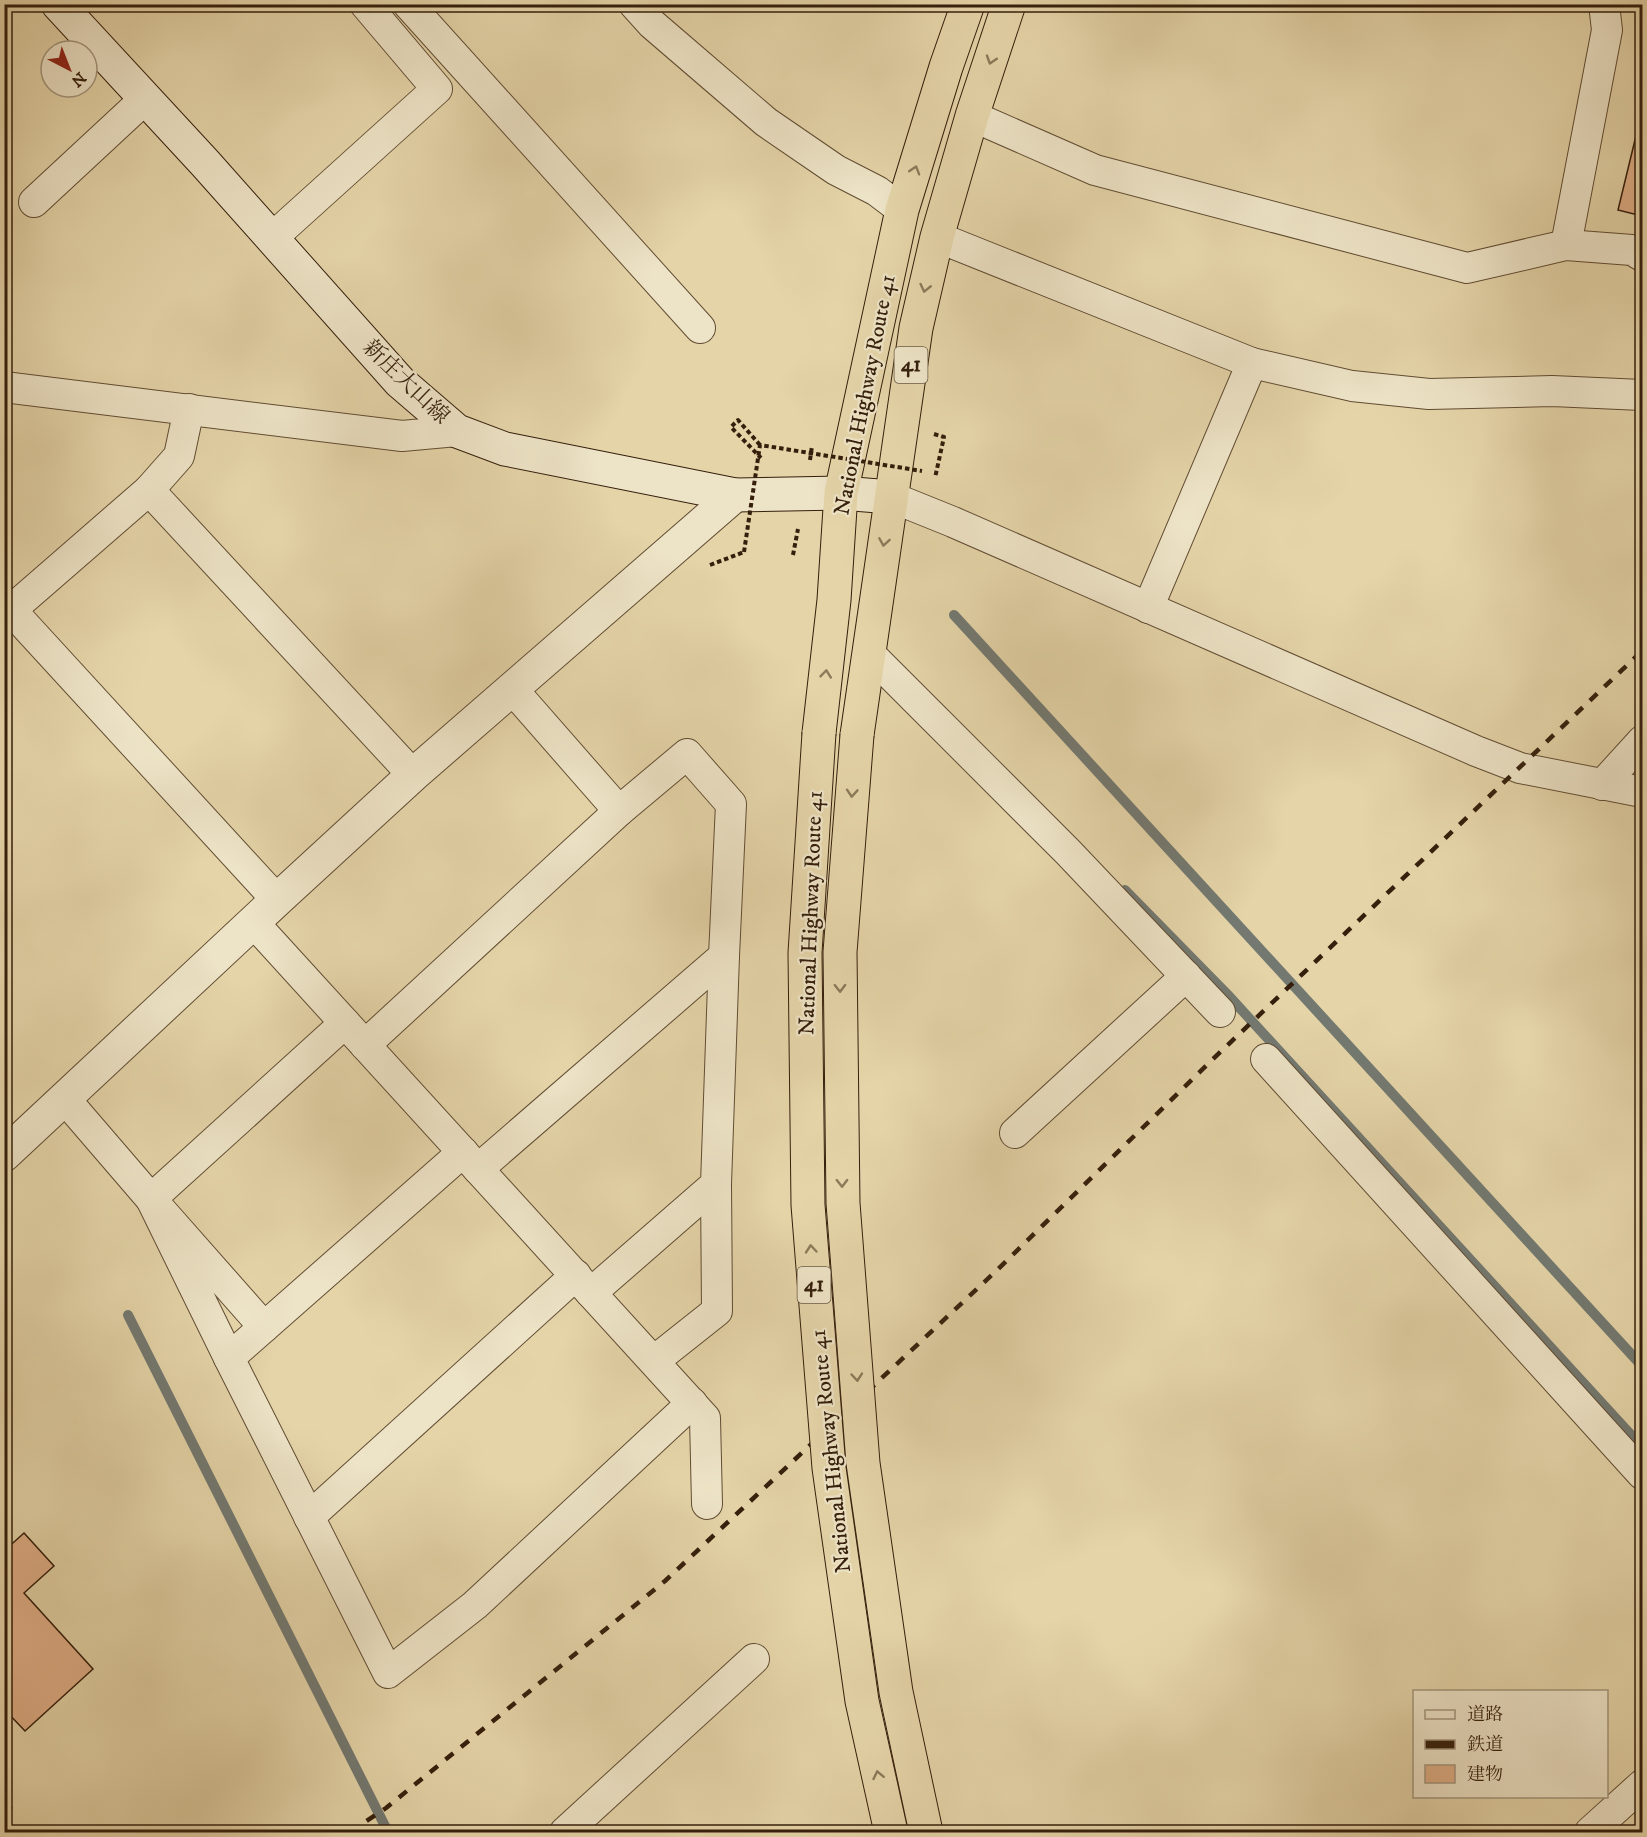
<svg xmlns="http://www.w3.org/2000/svg" width="1647" height="1837" font-family="'IM FELL DW Pica','Noto Serif JP',serif">
<rect width="100%" height="100%" fill="#e4d4a8"/>
<filter id="stains"><feTurbulence type="fractalNoise" baseFrequency=".00333" numOctaves="4"/><feColorMatrix values="0 0 0 0 .2 0 0 0 0 .09 0 0 0 0 .02 0 0 0 .5 -.17"/></filter>
<radialGradient id="worn" r=".72"><stop offset=".6" stop-color="#630" stop-opacity="0"/><stop offset="1" stop-color="#630" stop-opacity=".3"/></radialGradient>
<g fill="none" stroke-linecap="round" stroke-linejoin="round">
<g stroke="#737971" stroke-width="10">
<path d="M 954,615 L 1642,1366"/>
<path d="M 1125,890 L 1227,994 L 1642,1447"/>
<path d="M 128,1315 L 388,1832"/>
</g>
</g>
<g fill="#dfae86" stroke="#351f0c" stroke-width="1.5">
<path d="M 1642,111 L 1642,216 L 1618,210 Z"/>
<path d="M 24,1533 L 54,1566 L 24,1593 L 93,1669 L 25,1731 L 4,1709 L 4,1551 Z"/>
<path d="M 4,1800 L 12,1808 L 4,1815 Z"/>
</g>
<g fill="none" stroke-linecap="round" stroke-linejoin="round">
<defs>
<g id="minor">
<path d="M 408,4 L 700,328"/>
<path d="M 634,4 L 652,24 L 766,122 L 836,170 L 877,191 L 902,210"/>
<path d="M 972,116 L 1095,170 L 1467,268 L 1566,245 L 1632,250 L 1642,256"/>
<path d="M 34,202 L 146,98"/>
<path d="M 937,237 L 1252,363"/>
<path d="M 272,238 L 437,89 L 365,4"/>
<path d="M 1566,245 L 1607,30 L 1604,4"/>
<path d="M 4,387 L 402,436 L 457,431"/>
<path d="M 149,490 L 179,456 L 189,409"/>
<path d="M 891,497 L 953,522 L 1476,751 L 1520,768 L 1642,792"/>
<path d="M 1148,608 L 1252,363 L 1352,386 L 1429,394 L 1552,391 L 1642,395"/>
<path d="M 868,652 L 1068,852 L 1220,1012"/>
<path d="M 1602,785 L 1642,741"/>
<path d="M 277,900 L 11,610 L 149,490 L 413,775"/>
<path d="M 253,922 L 705,1418 L 707,1504"/>
<path d="M 365,1045 L 619,811 L 513,690"/>
<path d="M 1266,1059 L 1642,1474"/>
<path d="M 65,1099 L 151,1199 L 345,1023"/>
<path d="M 1015,1133 L 1186,976"/>
<path d="M 463,1152 L 229,1358 L 388,1673 L 475,1605 L 692,1403"/>
<path d="M 478,1169 L 724,956 L 731,804 L 687,754 L 619,811"/>
<path d="M 591,1293 L 716,1184 L 724,956"/>
<path d="M 229,1358 L 151,1199 L 264,1327"/>
<path d="M 654,1361 L 717,1311 L 716,1184"/>
<path d="M 309,1517 L 576,1275"/>
<path d="M 565,1832 L 754,1659"/>
<path d="M 1590,1832 L 1642,1785"/>
</g>
<path id="tertiary" d="M 4,1155 L 277,900 L 413,775 L 735,495"/>
<path id="secondary" d="M 58,4 L 205,163 L 400,382 L 457,431 L 505,449 L 735,495 L 841,493 L 891,497"/>
<g id="trunk">
<path d="M 819,733 L 834,600 L 841,493 L 902,210 L 946,67 L 968,4"/>
<path d="M 857,735 L 916,328 L 937,237 L 972,116 L 1009,4"/>
</g>
</defs>
<use href="#minor" stroke="#614c33" stroke-width="32"/>
<use href="#tertiary" stroke="#614c33" stroke-width="35"/>
<use href="#secondary" stroke="#351f0c" stroke-width="35"/>
<use href="#trunk" stroke="#351f0c" stroke-width="35"/>
<g stroke="#351f0c" stroke-width="4" stroke-dasharray="4.5 3" stroke-linecap="butt">
<path d="M 934,434 L 944,437 L 935,478"/>
<path d="M 760,445 L 738,420 L 731,427 L 761,458"/>
<path d="M 810,460 L 812,446"/>
<path d="M 793,555 L 798,529"/>
<path d="M 710,565 L 744,552"/>
</g>
<use href="#minor" stroke="#ede3c6" stroke-width="30"/>
<use href="#tertiary" stroke="#ede3c6" stroke-width="33"/>
<use href="#secondary" stroke="#ede3c6" stroke-width="33"/>
<use href="#trunk" stroke="#e4d4a8" stroke-width="33"/>
<path stroke="#351f0c" stroke-width="4.5" stroke-dasharray="10 10" stroke-linecap="butt" d="M 350,1832 L 386,1808 L 665,1581 L 995,1272 L 1213,1059 L 1642,651"/>
<defs>
<g id="trunk-bridge">
<path d="M 819,733 L 805,953 L 808,1205 L 829,1468 L 862,1701 L 891,1832"/>
<path d="M 857,735 L 840,952 L 843,1203 L 863,1463 L 896,1692 L 926,1832"/>
</g>
</defs>
<use href="#trunk-bridge" stroke="#351f0c" stroke-width="35" stroke-linecap="butt"/>
<path stroke="#351f0c" stroke-width="4" stroke-dasharray="4.5 3" stroke-linecap="butt" d="M 744,552 L 760,445 L 922,471"/>
<use href="#trunk-bridge" stroke="#e4d4a8" stroke-width="33"/>
</g>
<defs><path id="oneway-chevron" d="M-2-3.5L2.5 0L-2 3.5" fill="none" stroke-width="1.6" stroke-linecap="round" stroke-linejoin="round" transform="scale(1.5)"/></defs>
<g stroke="#8c7a5a">
<use href="#oneway-chevron" transform="translate(991 60) rotate(108)"/>
<use href="#oneway-chevron" transform="translate(915 170) rotate(-73)"/>
<use href="#oneway-chevron" transform="translate(925 288) rotate(103)"/>
<use href="#oneway-chevron" transform="translate(884 542) rotate(99)"/>
<use href="#oneway-chevron" transform="translate(826 674) rotate(-84)"/>
<use href="#oneway-chevron" transform="translate(852 793) rotate(94)"/>
<use href="#oneway-chevron" transform="translate(840 988) rotate(89)"/>
<use href="#oneway-chevron" transform="translate(842 1183) rotate(89)"/>
<use href="#oneway-chevron" transform="translate(811 1249) rotate(-95)"/>
<use href="#oneway-chevron" transform="translate(857 1377) rotate(85)"/>
<use href="#oneway-chevron" transform="translate(878 1775) rotate(-102)"/>
</g>
<g text-anchor="middle" dominant-baseline="central" stroke-width="4.5" stroke-linejoin="round" paint-order="stroke">
<g fill="#ede3c6" stroke="#6c5a44" stroke-width="1.5">
<rect x="894.5" y="347" width="33" height="36" rx="4.5"/>
<rect x="797.5" y="1267" width="33" height="36" rx="4.5"/>
</g>
<g font-size="21" font-weight="bold" fill="#351f0c">
<text x="911" y="365">41</text>
<text x="814" y="1285">41</text>
</g>
<g font-size="22" fill="#351f0c" stroke="#ede3c6">
<text transform="translate(406 382) rotate(44)">新庄大山線</text>
<text transform="translate(865 395) rotate(-79)">National Highway Route 41</text>
<text transform="translate(811 913) rotate(-88)">National Highway Route 41</text>
<text transform="translate(831 1451) rotate(-96)">National Highway Route 41</text>
</g>
</g>
<rect width="1647" height="1837" fill="none" stroke="#e4d4a8" stroke-width="24"/>
<rect x="6" y="6" width="1635" height="1825" fill="none" stroke="#351f0c" stroke-width="3"/>
<rect x="12" y="12" width="1623" height="1813" fill="none" stroke="#351f0c" stroke-width="1.5"/>
<rect x="1413" y="1690" width="195" height="108" fill="#ede3c6" stroke="#a3957c" stroke-width="1.5"/>
<rect x="1425" y="1710" width="30" height="9" fill="#ede3c6" stroke="#a3957c" stroke-width="1.5"/>
<text x="1467" y="1720" font-size="18" fill="#351f0c">道路</text>
<rect x="1425" y="1740" width="30" height="9" fill="#351f0c" stroke="#a3957c" stroke-width="1.5"/>
<text x="1467" y="1750" font-size="18" fill="#351f0c">鉄道</text>
<rect x="1425" y="1765" width="30" height="18" fill="#dfae86" stroke="#a3957c" stroke-width="1.5"/>
<text x="1467" y="1780" font-size="18" fill="#351f0c">建物</text>
<g transform="translate(69 69) rotate(138)"><circle r="28" fill="#ede3c6" stroke="#a3957c" stroke-width="1.5"/>
<path d="M0-4.5L10 22L0 15L-10 22Z" fill="#8f2418"/>
<text y="-9" font-size="16" font-weight="bold" text-anchor="middle" fill="#351f0c">N</text>
</g>
<rect width="100%" height="100%" filter="url(#stains)"/>
<rect width="100%" height="100%" fill="url(#worn)"/>
</svg>
